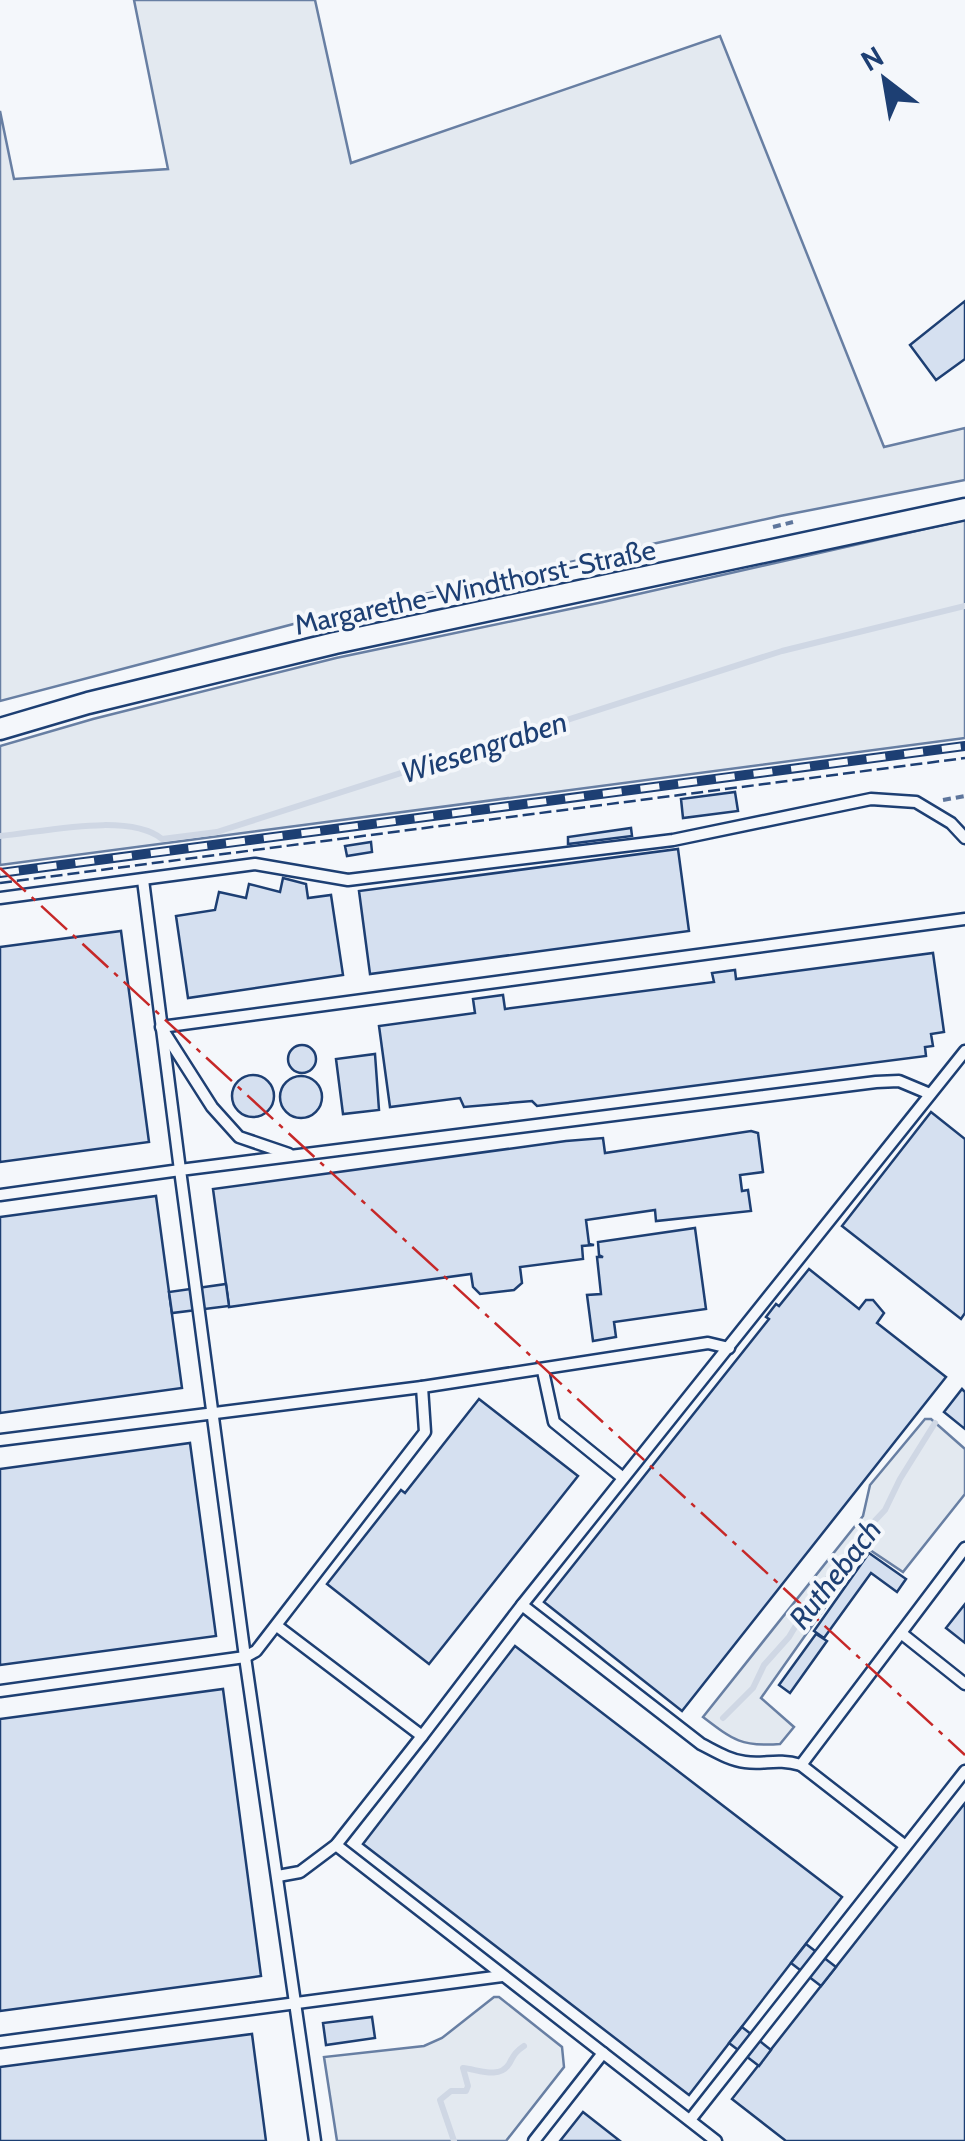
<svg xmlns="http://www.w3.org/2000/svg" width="965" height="2141" font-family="Cabin,sans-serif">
<rect width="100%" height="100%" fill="#f4f7fb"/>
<g fill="#e3e9f0" stroke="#687fa3" stroke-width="2.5">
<path d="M 134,0 L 315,0 L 351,163 L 720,36 L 884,447 L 965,428 L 965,480 L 780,516 L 324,616 L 0,701 L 0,111 L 14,179 L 168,169 Z"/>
<path d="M 965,520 L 965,738 L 0,865 L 0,746 L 93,719 L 336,658 L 603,602 Z"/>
<path d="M 925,1419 L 931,1419 L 965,1449 L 965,1494 L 903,1572 L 867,1548 L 761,1698 L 794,1727 L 780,1744 C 742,1747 733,1740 703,1717 L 863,1516 L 870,1485 Z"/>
<path d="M 494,1997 L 499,1997 L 562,2047 L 564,2067 L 506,2141 L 337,2141 L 324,2057 L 424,2046 L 442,2038 Z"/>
</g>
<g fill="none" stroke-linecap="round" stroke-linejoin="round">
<g stroke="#cfd7e4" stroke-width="6">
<path d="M 0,836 C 43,832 129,812 162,839 L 217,832 L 782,651 L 965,606"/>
<path d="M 723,1718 L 753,1688 L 764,1665 L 789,1637 L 819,1587 L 852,1554 L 869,1527 L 885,1510 L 900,1479 L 935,1423"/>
<path d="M 454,2141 L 440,2100 L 451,2091 L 466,2091 L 468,2086 L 463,2068 C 477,2069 499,2080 509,2064 C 514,2055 515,2052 524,2046"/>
</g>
</g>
<g fill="#d5e0f0" stroke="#1d3f73" stroke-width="2.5">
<path d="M 965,301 L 965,359 L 936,380 L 910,345 Z"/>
<path d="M 735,792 L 738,811 L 683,818 L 681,799 Z"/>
<path d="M 631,828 L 632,836 L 568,844 L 568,837 Z"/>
<path d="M 371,842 L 372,852 L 347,856 L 345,846 Z"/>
<path d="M 678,849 L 689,931 L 370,974 L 359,891 Z"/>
<path d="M 283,878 L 306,884 L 308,898 L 331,895 L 343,975 L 188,998 L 176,916 L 215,910 L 219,892 L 246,898 L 249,884 L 280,892 Z"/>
<path d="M 121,931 L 149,1142 L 0,1162 L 0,947 Z"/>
<path d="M 933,953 L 944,1032 L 931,1034 L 933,1046 L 925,1047 L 926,1056 L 537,1106 L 532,1101 L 464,1107 L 460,1098 L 390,1107 L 379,1026 L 475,1013 L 473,999 L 503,995 L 505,1009 L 714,982 L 712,973 L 735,970 L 736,979 Z"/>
<circle cx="302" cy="1059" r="14"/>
<path d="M 375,1054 L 379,1110 L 343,1114 L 336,1059 Z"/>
<circle cx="253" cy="1096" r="21"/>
<circle cx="301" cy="1097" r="21"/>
<path d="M 931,1112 L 965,1139 L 965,1313 L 961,1319 L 842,1226 Z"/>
<path d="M 751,1131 L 758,1133 L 763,1172 L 740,1175 L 742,1191 L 748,1190 L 751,1211 L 656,1221 L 655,1210 L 586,1220 L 589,1244 L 594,1245 L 582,1246 L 583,1259 L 520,1267 L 522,1283 L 514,1290 L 480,1294 L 473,1287 L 471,1274 L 229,1307 L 213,1189 L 566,1141 L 603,1138 L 605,1153 Z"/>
<path d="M 156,1196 L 182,1388 L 0,1413 L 0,1217 Z"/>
<path d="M 695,1228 L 706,1309 L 614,1322 L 616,1337 L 593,1341 L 587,1295 L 601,1294 L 597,1257 L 603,1257 L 599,1255 L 598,1242 Z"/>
<path d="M 809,1269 L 859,1309 L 866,1300 L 873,1300 L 884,1313 L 877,1323 L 946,1377 L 682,1711 L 544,1602 L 769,1319 L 766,1317 L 776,1304 L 779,1306 Z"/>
<path d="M 226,1284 L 229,1306 L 172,1313 L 169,1292 Z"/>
<path d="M 962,1389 L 965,1392 L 965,1429 L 944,1412 Z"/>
<path d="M 479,1399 L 578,1476 L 429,1664 L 327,1584 L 401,1490 L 405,1493 Z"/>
<path d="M 190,1443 L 216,1636 L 0,1665 L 0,1469 Z"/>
<path d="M 869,1553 L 906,1579 L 897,1592 L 871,1573 L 824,1638 L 814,1631 Z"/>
<path d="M 965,1604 L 965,1643 L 946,1628 Z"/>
<path d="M 816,1634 L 827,1641 L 790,1693 L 779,1685 Z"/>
<path d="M 515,1646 L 842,1897 L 689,2095 L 363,1844 Z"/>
<path d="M 223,1689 L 261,1976 L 0,2011 L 0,1719 Z"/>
<path d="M 965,1803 L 965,2141 L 786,2141 L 732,2099 Z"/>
<path d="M 806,1944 L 836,1967 L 821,1986 L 791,1963 Z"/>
<path d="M 372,2017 L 375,2038 L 326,2045 L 323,2023 Z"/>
<path d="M 742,2027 L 771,2050 L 759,2066 L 729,2043 Z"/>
<path d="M 252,2034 L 266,2141 L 0,2141 L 0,2067 Z"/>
<path d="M 583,2112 L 620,2141 L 560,2141 Z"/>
</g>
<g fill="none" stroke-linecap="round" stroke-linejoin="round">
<defs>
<g id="service">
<path d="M 0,898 L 255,864 L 348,880 L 673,840 L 871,799 L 916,802 L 951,823 L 965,838"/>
<path d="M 965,1051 L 522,1605 L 701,1744 C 715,1751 729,1760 745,1762 C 765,1765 776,1758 801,1765 L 965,1548"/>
<path d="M 289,1154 L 239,1137 L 212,1107 L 161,1027 L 965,919"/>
<path d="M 0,1195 L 180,1170 L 143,880"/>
<path d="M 543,1371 L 554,1422 L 623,1478"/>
<path d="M 422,1387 L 708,1343 L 729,1348"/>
<path d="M 0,1440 L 422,1387 L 425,1432 L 256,1651 L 245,1657 L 0,1691"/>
<path d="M 277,1626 L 422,1736 L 522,1605"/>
<path d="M 901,1633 L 965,1684"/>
<path d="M 801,1765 L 904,1845"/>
<path d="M 336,1845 L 716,2141"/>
<path d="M 278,1876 L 300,1872 L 336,1845 L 422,1736"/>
<path d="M 0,2042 L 502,1976"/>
<path d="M 690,2120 L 965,1771"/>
<path d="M 315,2141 L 245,1657 L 180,1170 L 876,1082 L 899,1081 L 930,1094"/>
<path d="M 534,2141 L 603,2053"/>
</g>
<path id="minor" d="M 0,729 L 88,703 L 335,643 L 965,509"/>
</defs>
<use href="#service" stroke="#1d3f73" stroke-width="15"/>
<use href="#minor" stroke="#1d3f73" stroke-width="25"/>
<g stroke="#5e769c" stroke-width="4" stroke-dasharray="8 5" stroke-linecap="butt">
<path d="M 773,527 L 793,522"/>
<path d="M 943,800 L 965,796"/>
</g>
<use href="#service" stroke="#f4f7fb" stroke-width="10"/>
<use href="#minor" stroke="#f4f7fb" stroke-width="20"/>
<defs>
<path id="rail" d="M 0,873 L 965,746"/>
</defs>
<use href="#rail" stroke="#1d3f73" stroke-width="10"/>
<use href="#rail" stroke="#f4f7fb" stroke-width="6" stroke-dasharray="19" stroke-linecap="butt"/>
<path stroke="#1d3f73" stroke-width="2.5" stroke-dasharray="12 5" stroke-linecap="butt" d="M 0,883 L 965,758"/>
<path stroke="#c62828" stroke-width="2.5" stroke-dasharray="35 8 5 8" stroke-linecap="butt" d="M 0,868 L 965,1755"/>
</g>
<g text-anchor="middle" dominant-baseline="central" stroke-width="8" stroke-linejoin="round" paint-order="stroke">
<g font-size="28" fill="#1d3f73" stroke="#f4f7fb">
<text transform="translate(475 587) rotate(-12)">Margarethe-Windthorst-Straße</text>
</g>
<g font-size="30" font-style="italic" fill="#1d3f73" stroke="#f4f7fb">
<text transform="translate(484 747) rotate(-18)">Wiesengraben</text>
<text transform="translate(835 1574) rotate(-52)">Ruthebach</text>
</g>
</g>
<g transform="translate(885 80) rotate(329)" stroke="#f4f7fb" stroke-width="8" paint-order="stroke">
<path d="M0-8L18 38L0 25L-18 38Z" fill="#1d3f73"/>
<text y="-15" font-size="28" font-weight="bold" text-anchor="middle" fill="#1d3f73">N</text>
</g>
</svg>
